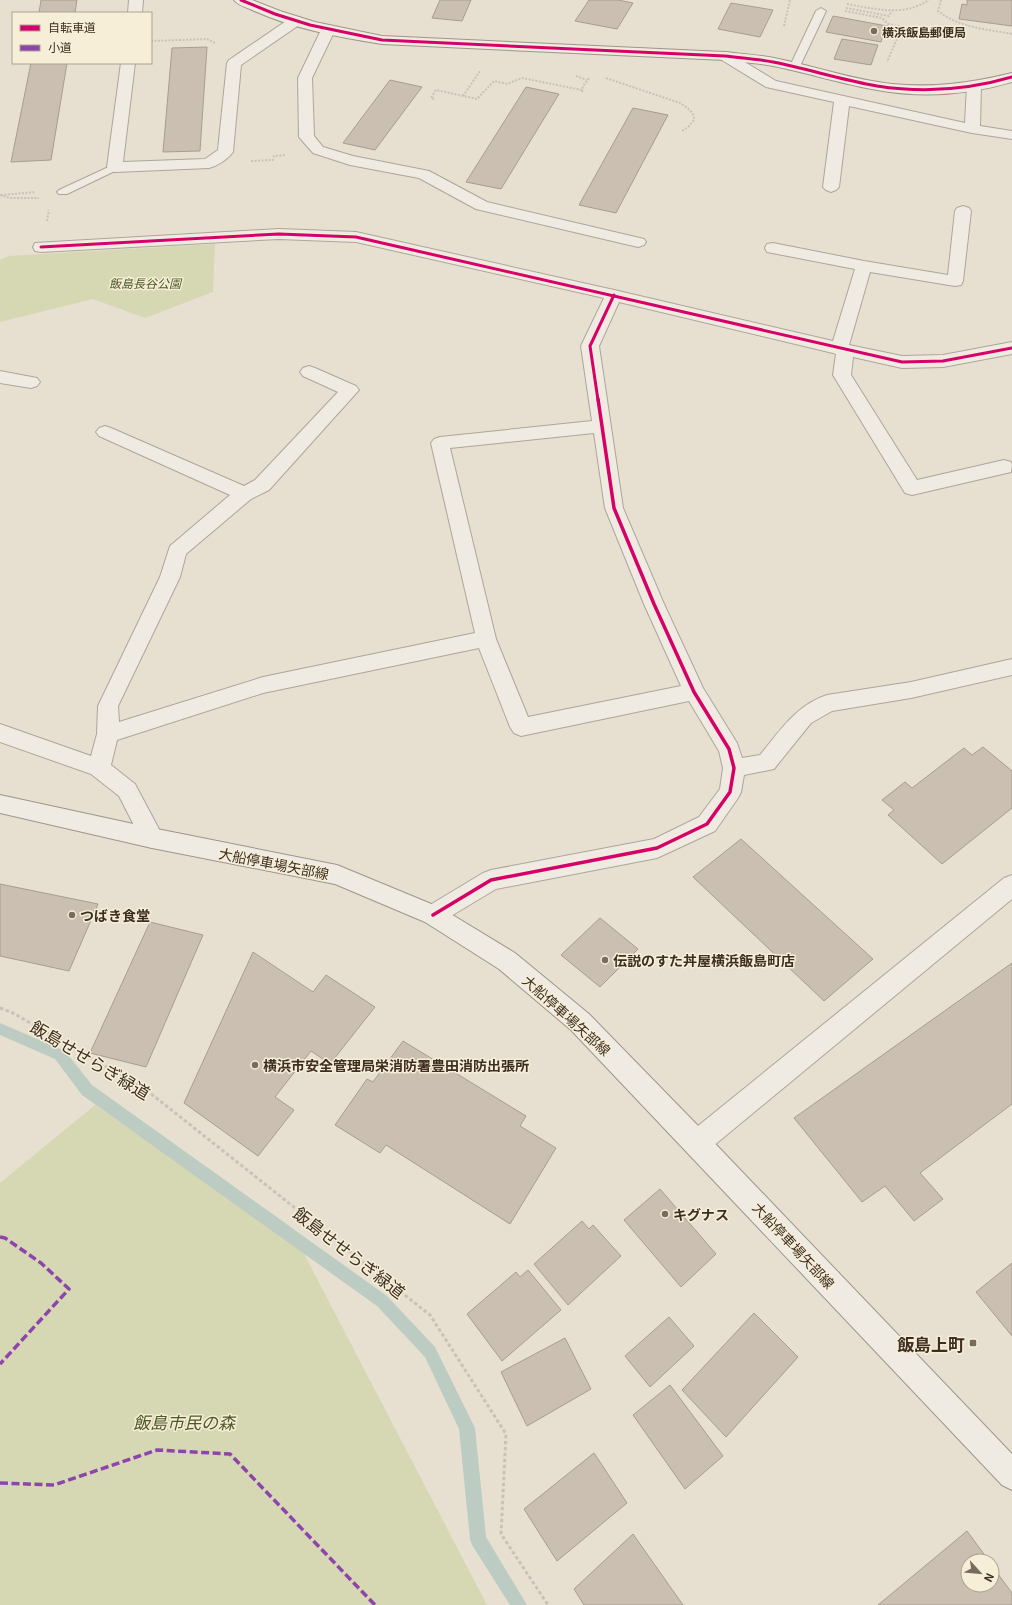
<svg xmlns="http://www.w3.org/2000/svg" width="1012" height="1605" font-family="Georgia,'Noto Sans JP',serif">
<rect width="100%" height="100%" fill="#e7e0d1"/>
<g fill="#d6d7b3">
<path d="M 215,244 L 213,292 L 145,318 L 93,299 L 0,322 L 0,260 L 9,256 Z"/>
<path d="M 95,1105 L 301,1248 L 487,1605 L 0,1605 L 0,1183 Z"/>
</g>
<g fill="none" stroke-linecap="round" stroke-linejoin="round">
<path fill="#bcccc2" fill-rule="evenodd" d="M 0,1023 L 65,1051 L 92,1085 L 387,1296 L 435,1347 L 475,1428 L 486,1537 L 527,1605 L 510,1605 L 472,1545 L 470,1539 L 459,1429 L 425,1357 L 377,1306 L 82,1095 L 55,1059 L 0,1035 Z"/>
</g>
<g fill="#cbbfb2" stroke="#a89c90">
<path d="M 41,0 L 77,0 L 75,13 L 39,13 Z"/>
<path d="M 440,0 L 471,0 L 462,21 L 432,18 Z"/>
<path d="M 589,0 L 618,0 L 633,3 L 617,29 L 575,21 Z"/>
<path d="M 967,0 L 1012,0 L 1012,26 L 959,19 L 962,4 L 967,5 Z"/>
<path d="M 731,3 L 773,10 L 760,37 L 718,29 Z"/>
<path d="M 833,16 L 887,26 L 892,28 L 889,37 L 883,36 L 881,42 L 826,32 Z"/>
<path d="M 842,39 L 878,45 L 871,65 L 834,59 Z"/>
<path d="M 207,47 L 200,151 L 163,152 L 172,48 Z"/>
<path d="M 31,63 L 67,63 L 51,160 L 11,162 Z"/>
<path d="M 390,80 L 422,87 L 375,150 L 343,143 Z"/>
<path d="M 526,87 L 559,94 L 501,189 L 466,182 Z"/>
<path d="M 633,108 L 668,115 L 616,213 L 579,205 Z"/>
<path d="M 983,747 L 1012,771 L 1012,808 L 942,864 L 888,815 L 894,810 L 882,800 L 905,782 L 912,788 L 964,748 L 972,755 Z"/>
<path d="M 741,839 L 873,959 L 824,1001 L 693,877 Z"/>
<path d="M 0,884 L 98,904 L 69,971 L 0,956 Z"/>
<path d="M 600,918 L 638,949 L 600,987 L 561,955 Z"/>
<path d="M 150,922 L 203,935 L 146,1067 L 90,1053 Z"/>
<path d="M 253,952 L 313,992 L 326,975 L 375,1007 L 330,1064 L 311,1051 L 275,1097 L 294,1110 L 258,1156 L 184,1103 Z"/>
<path d="M 1012,963 L 1012,1104 L 920,1173 L 943,1199 L 914,1221 L 885,1186 L 862,1202 L 794,1118 Z"/>
<path d="M 403,1041 L 526,1116 L 520,1126 L 556,1148 L 510,1224 L 386,1145 L 380,1153 L 335,1125 L 367,1079 L 373,1082 Z"/>
<path d="M 660,1189 L 716,1254 L 681,1287 L 624,1220 Z"/>
<path d="M 582,1221 L 589,1229 L 593,1225 L 621,1256 L 568,1305 L 534,1264 Z"/>
<path d="M 1012,1263 L 1012,1336 L 976,1292 Z"/>
<path d="M 528,1270 L 561,1310 L 502,1361 L 467,1314 L 516,1272 L 520,1277 Z"/>
<path d="M 754,1313 L 798,1357 L 726,1437 L 682,1390 Z"/>
<path d="M 669,1317 L 694,1346 L 650,1387 L 625,1356 Z"/>
<path d="M 565,1338 L 591,1389 L 527,1426 L 501,1372 Z"/>
<path d="M 670,1385 L 723,1456 L 685,1489 L 633,1415 Z"/>
<path d="M 594,1453 L 627,1503 L 557,1561 L 524,1509 Z"/>
<path d="M 967,1531 L 989,1561 L 968,1561 L 968,1585 L 992,1585 L 992,1566 L 1012,1593 L 1012,1605 L 878,1605 Z"/>
<path d="M 633,1534 L 683,1605 L 584,1605 L 574,1589 Z"/>
</g>
<g fill="none" stroke-linecap="round" stroke-linejoin="round">
<defs>
<g id="lane">
<path d="M 821,8 L 826,11 L 800,66 L 795,69 L 791,68 L 790,66 L 816,11 Z"/>
<path d="M 115,164 L 121,167 L 119,169 L 67,194 L 59,194 L 57,192 L 59,190 Z"/>
</g>
<g id="street">
<path d="M 129,0 L 143,0 L 142,13 L 128,13 Z"/>
<path d="M 294,18 L 299,19 L 301,22 L 299,25 L 241,65 L 233,152 C 228,159 217,166 209,168 L 115,172 L 110,170 L 107,167 L 121,63 L 135,63 L 123,162 L 205,159 L 218,150 L 227,63 L 229,60 L 289,19 Z"/>
<path d="M 328,26 L 333,27 L 335,30 L 312,78 L 314,136 L 323,147 L 353,156 L 429,171 L 487,202 L 644,239 L 646,242 L 644,245 L 638,247 L 476,209 L 419,178 L 350,165 L 313,153 L 299,137 L 298,78 L 321,30 L 323,27 Z"/>
<path d="M 725,52 L 730,53 L 776,81 L 965,123 L 967,86 L 969,83 L 974,82 L 979,83 L 981,86 L 980,126 L 1012,131 L 1012,139 L 972,133 L 849,106 L 839,187 L 836,190 L 831,192 L 826,190 L 823,187 L 834,102 L 766,87 L 720,59 L 718,56 L 720,53 Z"/>
<path d="M 963,206 L 969,208 L 971,211 L 963,281 L 961,285 L 955,286 L 870,272 L 849,345 L 902,356 L 943,355 L 1012,342 L 1012,354 L 943,367 L 902,368 L 853,357 L 851,375 L 917,480 L 1004,460 L 1011,462 L 1012,465 L 1011,472 L 912,495 L 905,493 L 833,375 L 836,354 L 833,353 L 619,302 L 599,346 L 623,508 L 664,604 L 703,688 L 737,743 L 742,758 L 760,755 C 780,731 796,705 827,695 L 911,682 L 1012,659 L 1012,675 L 911,698 L 832,711 L 811,723 L 774,769 L 744,775 L 741,792 L 738,798 L 715,831 L 657,858 L 496,889 L 441,922 L 433,925 L 425,922 L 421,915 L 425,908 L 483,873 L 491,870 L 654,839 L 699,817 L 720,789 L 723,768 L 719,751 L 689,701 L 521,736 L 514,733 L 510,727 L 479,648 L 263,693 L 117,740 L 111,765 L 135,784 L 160,831 L 163,838 L 160,845 L 152,848 L 144,845 L 119,796 L 91,774 L 0,742 L 0,724 L 91,756 L 97,734 L 98,706 L 160,577 L 170,546 L 230,495 L 99,436 L 96,432 L 99,428 L 105,426 L 111,428 L 244,486 L 255,480 L 338,392 L 303,376 L 300,372 L 303,368 L 309,366 L 315,368 L 356,386 L 359,390 L 269,490 L 251,499 L 186,554 L 180,577 L 118,706 L 119,722 L 263,677 L 475,633 L 431,443 L 434,439 L 440,437 L 592,421 L 581,346 L 604,298 L 356,242 L 279,239 L 41,252 L 35,251 L 33,247 L 35,243 L 279,229 L 356,232 L 614,290 L 833,341 L 855,269 L 767,252 L 765,248 L 767,244 L 773,243 L 864,261 L 948,275 L 955,211 L 957,208 ZM 594,433 L 605,508 L 644,604 L 681,686 L 528,717 L 496,639 L 450,448 Z"/>
<path d="M 0,371 L 37,378 L 40,382 L 37,386 L 31,388 L 0,383 Z"/>
<path d="M 1012,875 L 1012,899 L 706,1152 L 697,1155 L 688,1152 L 684,1143 L 688,1134 L 1004,878 Z"/>
</g>
<g id="secondary">
<path d="M 234,0 L 252,0 L 280,11 L 315,22 L 382,36 L 725,52 C 743,54 761,55 779,59 C 817,67 854,80 892,84 C 934,88 971,83 1012,73 L 1012,82 C 968,95 922,98 877,90 C 842,84 808,73 773,66 C 757,63 741,62 725,60 L 382,44 C 337,37 291,28 250,9 C 245,7 238,5 234,0 Z"/>
<path d="M 0,795 L 152,828 L 337,865 L 441,908 L 515,953 L 589,1014 L 706,1134 L 1012,1454 L 1012,1490 L 1002,1485 L 571,1030 L 499,969 L 425,922 L 335,884 L 152,848 L 0,813 Z"/>
</g>
</defs>
<use href="#lane" stroke="#ada599" stroke-width="2"/>
<use href="#street" stroke="#ada599" stroke-width="2"/>
<use href="#secondary" stroke="#9c958a" stroke-width="2"/>
<g stroke="#c8c2b9" stroke-width="2" stroke-dasharray="2 1.5" stroke-linecap="butt">
<path d="M 941,0 L 938,11 C 960,28 986,29 1012,34"/>
<path d="M 847,4 C 876,9 903,17 929,0"/>
<path d="M 846,8 L 889,16 L 892,11"/>
<path d="M 845,11 L 882,18 L 888,24 L 902,27 L 887,62"/>
<path d="M 784,26 L 790,0"/>
<path d="M 151,41 L 207,39 L 215,43"/>
<path d="M 576,76 L 587,80"/>
<path d="M 606,78 L 680,103 C 686,107 695,112 694,120 L 688,127 L 682,131"/>
<path d="M 582,92 L 583,86 L 590,77"/>
<path d="M 463,96 L 480,71"/>
<path d="M 434,99 L 431,98 L 436,90 L 477,99 L 494,81 L 507,84 L 522,78 L 582,90"/>
<path d="M 251,161 L 273,160 L 274,156 L 286,155"/>
<path d="M 0,195 L 10,198 L 39,198"/>
<path d="M 1,195 L 36,192"/>
<path d="M 47,221 L 49,210"/>
</g>
<path stroke="#c8c2b9" stroke-width="3" stroke-dasharray="3.5 2.5" stroke-linecap="butt" d="M 0,1008 L 13,1013 L 145,1089 L 430,1315 L 506,1434 L 501,1534 L 548,1605"/>
<use href="#lane" fill="#efebe3" fill-rule="evenodd"/>
<use href="#street" fill="#efebe3" fill-rule="evenodd"/>
<use href="#secondary" fill="#efebe3" fill-rule="evenodd"/>
<g stroke="#8e44ad" stroke-width="3.5" stroke-dasharray="8 3.5" stroke-linecap="butt">
<path d="M 0,1237 L 5,1238 L 41,1263 L 69,1289 L 0,1364"/>
<path d="M 0,1483 L 54,1485 L 157,1450 L 230,1454 L 375,1605"/>
</g>
<defs>
<g id="cycleway-far1">
<path d="M 241,0 L 275,14 L 310,25 L 382,40 L 725,56 C 741,58 757,59 773,62 C 808,69 842,80 877,86 C 922,93 968,90 1012,77"/>
<path d="M 41,247 L 279,234 L 356,237 L 902,362 L 943,361 L 1012,348"/>
<path d="M 598,400 L 590,346 L 614,295"/>
</g>
<path id="cycleway" d="M 433,915 L 491,880 L 657,848 L 707,824 L 730,792 L 734,768 L 729,749 L 694,692 L 654,604 L 614,508 L 598,399"/>
</defs>
<use href="#cycleway-far1" stroke="#f7eed8" stroke-width="5"/>
<use href="#cycleway" stroke="#f7eed8" stroke-width="6"/>
<use href="#cycleway-far1" stroke="#d6006c" stroke-width="3"/>
<use href="#cycleway" stroke="#d6006c" stroke-width="3.5"/>
</g>
<g fill="#786c5e" stroke="#f7eed8" stroke-width="1.5">
<circle cx="874" cy="31" r="4"/>
<circle cx="72" cy="915" r="4"/>
<circle cx="605" cy="960" r="4"/>
<circle cx="255" cy="1065" r="4"/>
<circle cx="665" cy="1214" r="4"/>
<rect x="969" y="1339" width="8" height="8" rx="2"/>
</g>
<g text-anchor="middle" dominant-baseline="central" stroke-width="3" stroke-linejoin="round" paint-order="stroke">
<g font-size="12" font-weight="bold" fill="#3d2e20" stroke="#f7eed8" text-anchor="start">
<text x="882" y="31">横浜飯島郵便局</text>
</g>
<g font-size="12" font-style="italic" fill="#4d5a26" stroke="#f7eed8">
<text x="145" y="282">飯島長谷公園</text>
</g>
<g font-size="14" fill="#3d2e20" stroke="#f7eed8">
<text transform="translate(274 863) rotate(11)">大船停車場矢部線</text>
<text transform="translate(567 1015) rotate(42)">大船停車場矢部線</text>
<text transform="translate(794 1245) rotate(47)">大船停車場矢部線</text>
</g>
<g font-size="14" font-weight="bold" fill="#3d2e20" stroke="#f7eed8" text-anchor="start">
<text x="80" y="915">つばき食堂</text>
<text x="613" y="960">伝説のすた丼屋横浜飯島町店</text>
<text x="263" y="1065">横浜市安全管理局栄消防署豊田消防出張所</text>
<text x="673" y="1214">キグナス</text>
</g>
<g font-size="17" fill="#3d2e20" stroke="#f7eed8">
<text transform="translate(91 1059) rotate(31)">飯島せせらぎ緑道</text>
<text transform="translate(350 1252) rotate(38)">飯島せせらぎ緑道</text>
</g>
<g font-size="17" font-weight="bold" fill="#3d2e20" stroke="#f7eed8" text-anchor="end">
<text x="965" y="1343">飯島上町</text>
</g>
<g font-size="17" font-style="italic" fill="#4d5a26" stroke="#f7eed8">
<text x="184" y="1421">飯島市民の森</text>
</g>
</g>
<rect x="12" y="12" width="140" height="52" fill="#f7eed8" stroke="#ada18e"/>
<rect x="20" y="25" width="20" height="6" fill="#d6006c" stroke="#ada18e"/>
<text x="48" y="32" font-size="12" fill="#3d2e20">自転車道</text>
<rect x="20" y="45" width="20" height="6" fill="#8e44ad" stroke="#ada18e"/>
<text x="48" y="52" font-size="12" fill="#3d2e20">小道</text>
<g transform="translate(980 1573) rotate(117)"><circle r="19" fill="#f7eed8" stroke="#ada18e"/>
<path d="M0-3L7 15L0 10L-7 15Z" fill="#786c5e"/>
<text y="-6" font-size="11" font-weight="bold" text-anchor="middle" fill="#3d2e20">N</text>
</g>
</svg>
